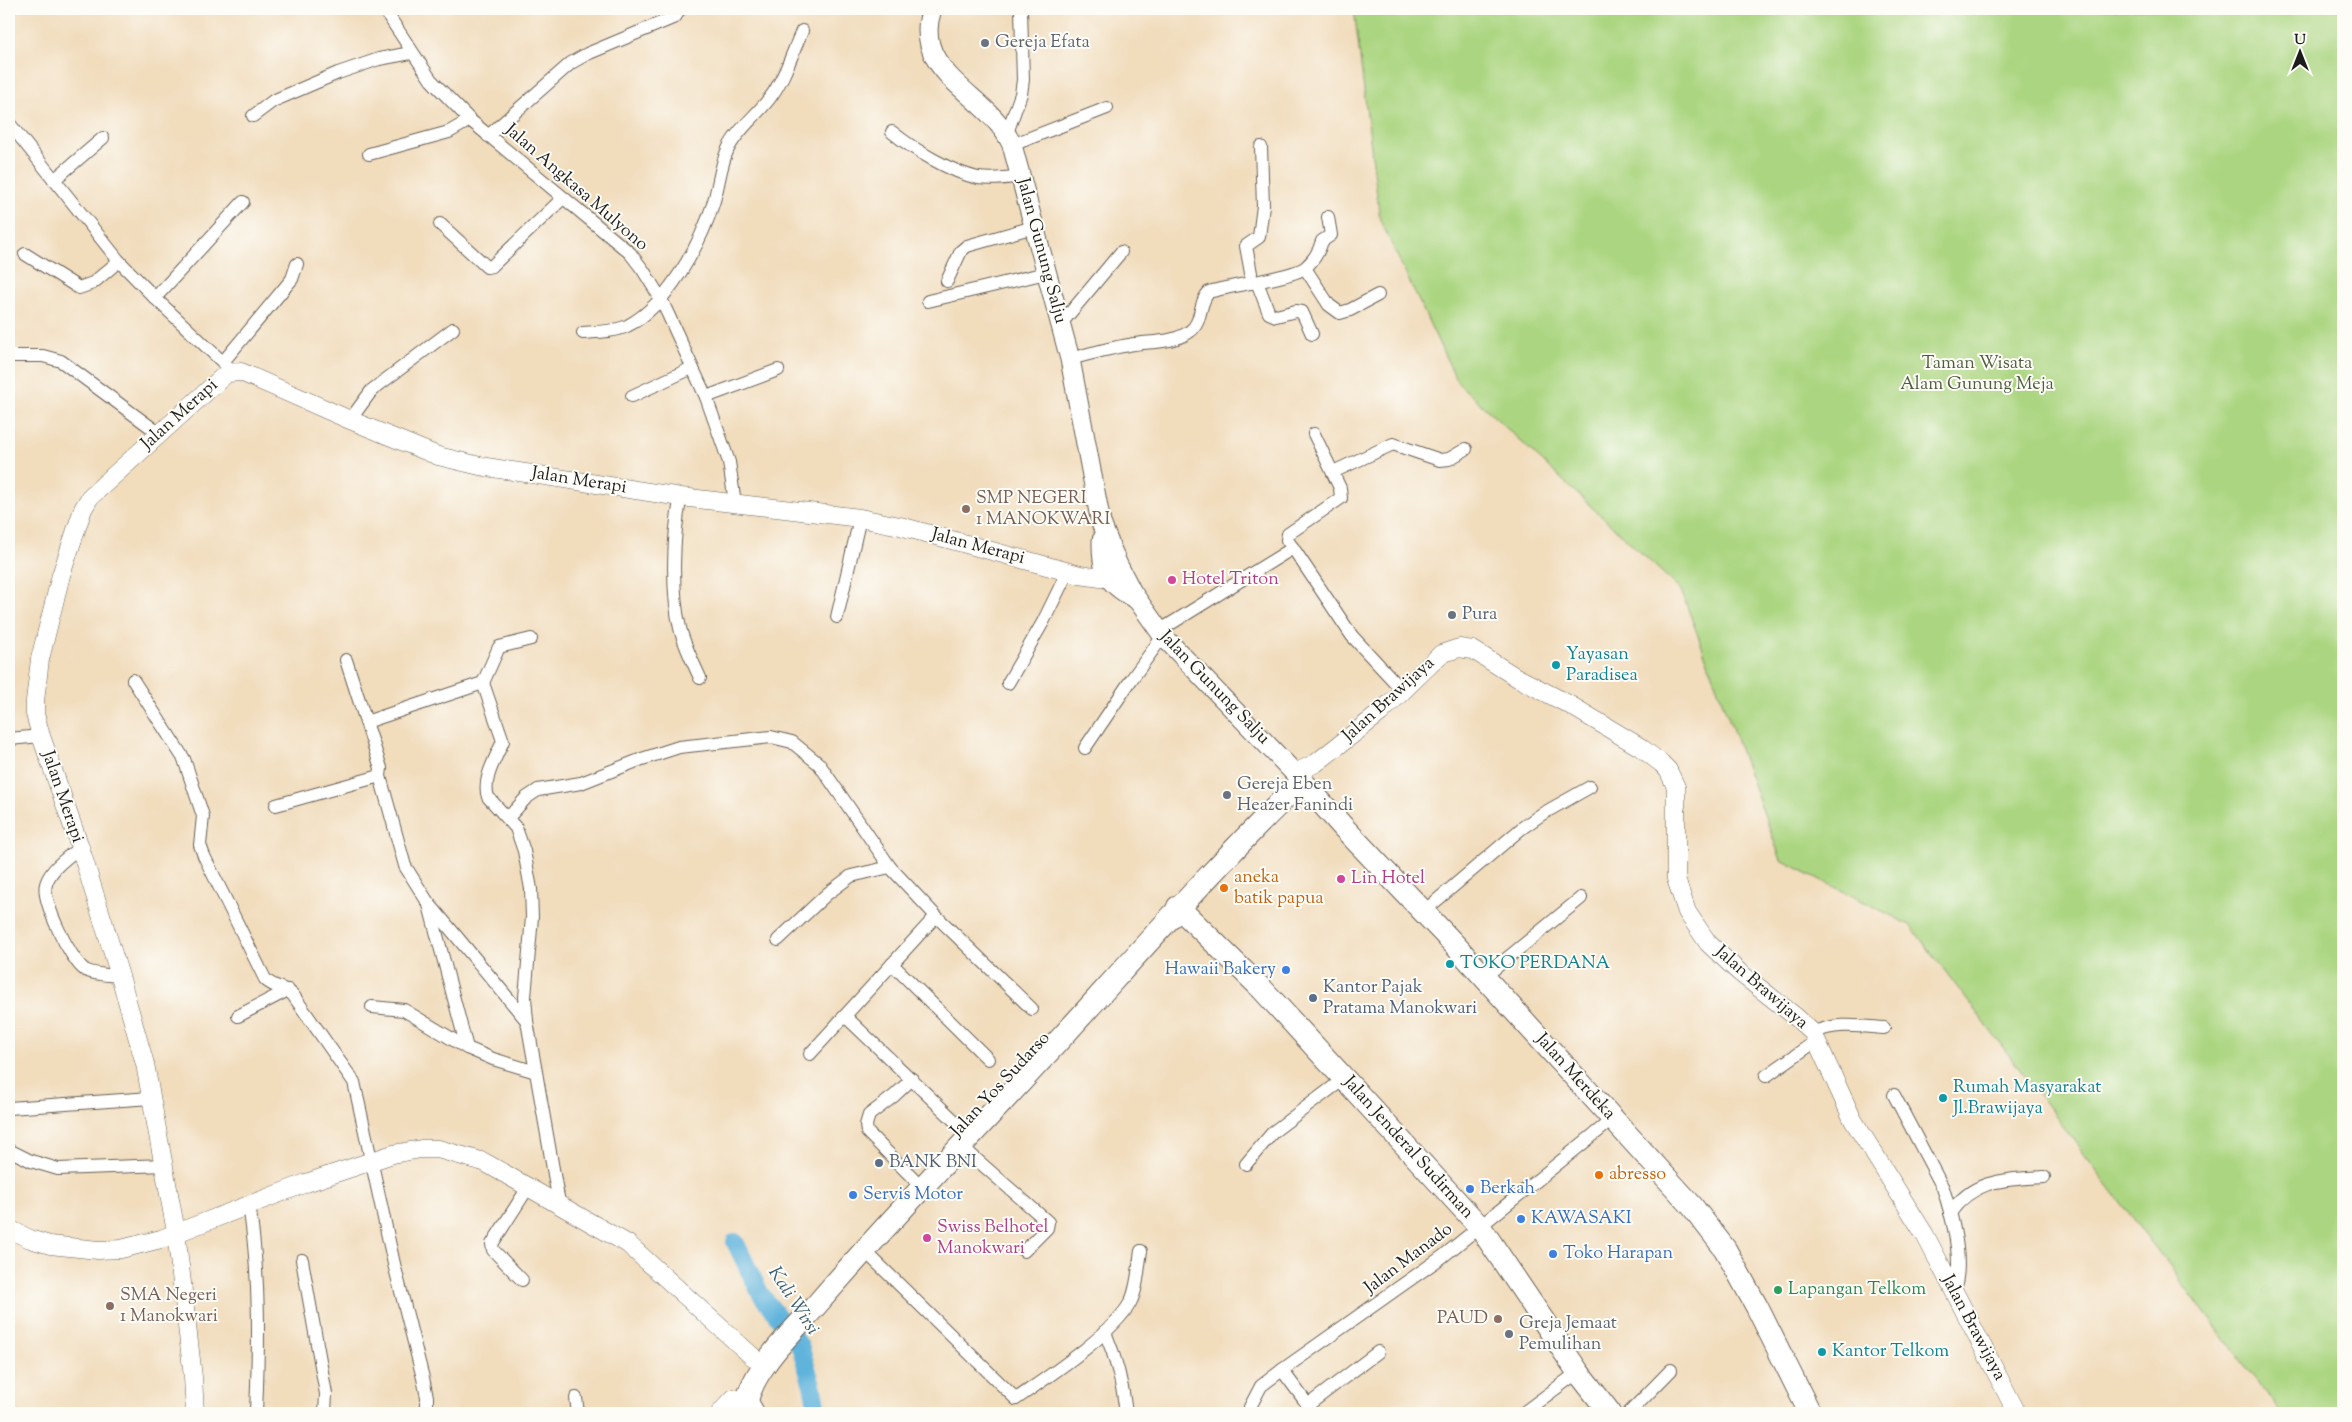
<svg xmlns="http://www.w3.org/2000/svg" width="2352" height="1422" font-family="'Sorts Mill Goudy',serif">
<rect width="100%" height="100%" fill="#fdfcf7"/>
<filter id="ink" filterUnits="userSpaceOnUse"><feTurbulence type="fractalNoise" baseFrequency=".02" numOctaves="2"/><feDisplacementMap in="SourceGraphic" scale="10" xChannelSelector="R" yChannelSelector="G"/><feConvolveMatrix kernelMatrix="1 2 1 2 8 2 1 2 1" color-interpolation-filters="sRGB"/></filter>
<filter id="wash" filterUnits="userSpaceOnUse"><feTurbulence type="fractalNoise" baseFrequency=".0096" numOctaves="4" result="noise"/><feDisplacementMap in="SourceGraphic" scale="20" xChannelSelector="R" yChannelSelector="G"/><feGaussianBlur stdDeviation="1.12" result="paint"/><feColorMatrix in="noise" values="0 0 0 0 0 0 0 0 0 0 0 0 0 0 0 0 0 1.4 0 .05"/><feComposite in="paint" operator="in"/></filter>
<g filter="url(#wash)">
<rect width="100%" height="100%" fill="#f1dcbc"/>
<path fill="#abd580" stroke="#64784e" d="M 1354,9 L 2343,9 L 2343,1413 L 2281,1413 L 1910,925 L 1781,860 L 1681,590 L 1458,383 L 1380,220 Z"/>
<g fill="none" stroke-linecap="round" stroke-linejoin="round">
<path stroke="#60b4dc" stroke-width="18" d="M 735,1242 L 760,1293 L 800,1346 L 812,1385 L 818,1413"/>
</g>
</g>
<g filter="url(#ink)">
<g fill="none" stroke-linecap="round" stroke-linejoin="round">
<defs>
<g id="street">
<path d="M 384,9 L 431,80 L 470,120 L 630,253 L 643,270 L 661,299 L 706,397 L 729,462 L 735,503"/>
<path d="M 253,116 L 273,101 L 338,73 L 379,59 L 411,53"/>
<path d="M 9,123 L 119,261 L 155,298 L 232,371"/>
<path d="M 892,132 C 914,150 951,172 978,178 C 992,180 1008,178 1021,176"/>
<path d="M 1007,133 L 1021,94 L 1023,80 L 1021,9"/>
<path d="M 488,136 L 571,63 L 587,54 L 675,17 L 680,9"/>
<path d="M 1012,145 L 1107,108"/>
<path d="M 369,154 L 449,132 L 470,120"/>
<path d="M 54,180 L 103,138"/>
<path d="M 440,224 L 487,267 L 492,266 L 563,198"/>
<path d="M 25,254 L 79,288 L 93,283 L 119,261"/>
<path d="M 1305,268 L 1329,305 L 1340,313 L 1350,310 L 1378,295"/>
<path d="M 947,281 L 961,251 L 967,246 L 1034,227"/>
<path d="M 1257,282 L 1269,313 L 1276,316 L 1296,311 L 1302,312 L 1312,334"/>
<path d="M 1250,283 L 1251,273 L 1246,246 L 1259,237 L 1263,206 L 1261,147"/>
<path d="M 155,298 L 243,202"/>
<path d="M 928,301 L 1046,273"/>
<path d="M 1060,325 L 1121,252"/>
<path d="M 583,333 C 597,332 614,332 627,326 C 667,306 700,245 713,204 C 719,186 720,166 728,149 C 737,130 756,116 769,99 C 784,80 792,54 802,31"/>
<path d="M 9,356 L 43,356 L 61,361 L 160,434"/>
<path d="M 1070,359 C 1089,354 1109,348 1129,345 C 1148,341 1172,344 1189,332 C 1203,323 1198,303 1209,292 C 1228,286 1295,277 1306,267 C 1315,259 1319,252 1322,241 L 1331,235 L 1328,217"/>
<path d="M 223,362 L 292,279 L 297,264"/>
<path d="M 632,396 L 692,368"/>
<path d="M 706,397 L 778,370"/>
<path d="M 350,420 L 372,390 L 453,329"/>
<path d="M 1333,472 L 1393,444 L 1440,460 L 1449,459 L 1466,449"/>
<path d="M 681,497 C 673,532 671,592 680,628 C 684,645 693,662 700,678"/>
<path d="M 1293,548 L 1352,636 L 1404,692"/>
<path d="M 837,617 L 860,518"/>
<path d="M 1159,631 L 1293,548 L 1287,540 L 1288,534 L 1341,498 L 1340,488 L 1314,434"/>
<path d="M 346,660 L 381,768 L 380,776 L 405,866 L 427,901 L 527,1021"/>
<path d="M 133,680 L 184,759 L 203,816 L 200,845 L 204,856 L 265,979 C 273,988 285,987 293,995 L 354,1082 L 394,1264 L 423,1378 L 427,1397 L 427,1413"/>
<path d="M 483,683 L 503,741 C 496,758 482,779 488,797 L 516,828 L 524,851 L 531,889 L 532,917 L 525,997 L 527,1021 L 559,1203"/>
<path d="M 1008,683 L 1043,622 L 1068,571"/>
<path d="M 366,722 L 483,683 L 499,647 L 531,639"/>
<path d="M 9,739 L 41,736"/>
<path d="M 1085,748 L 1131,680 L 1163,636"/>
<path d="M 276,805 L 380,776"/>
<path d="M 508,818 L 526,798 L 538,790 L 581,783 L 642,759 L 679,747 L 771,737 L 792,742 L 819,764 L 890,867 L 936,916 L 1032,1009"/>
<path d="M 80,847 C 67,858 51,868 46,884 C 41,900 71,961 85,970 C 94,975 110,975 120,976"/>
<path d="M 429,905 L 467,1048"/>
<path d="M 1423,912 L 1522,828 L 1542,814 L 1590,787"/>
<path d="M 778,940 L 827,894 L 851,876 L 890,867"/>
<path d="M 892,964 L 988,1059"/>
<path d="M 1483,978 L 1581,898"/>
<path d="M 372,1007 L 404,1010 L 467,1048 L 493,1059 L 536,1072"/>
<path d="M 238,1016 L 288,990"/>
<path d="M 845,1016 L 961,1127"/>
<path d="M 1813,1033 C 1835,1022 1859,1026 1884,1028"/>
<path d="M 810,1054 L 936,916"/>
<path d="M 1766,1076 L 1816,1041"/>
<path d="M 912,1079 L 894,1096 L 869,1115 L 866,1125 L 867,1132 L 914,1179"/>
<path d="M 1894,1095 L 1943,1188 C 1952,1216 1965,1265 1953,1292"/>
<path d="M 9,1108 L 151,1098"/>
<path d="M 961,1146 L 1048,1222 L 1047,1228 L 1024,1251"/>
<path d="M 9,1150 L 31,1161 L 58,1169 L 164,1165"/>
<path d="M 1246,1164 L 1273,1132 L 1345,1078"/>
<path d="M 249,1205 C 260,1276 259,1342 256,1413"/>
<path d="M 1950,1213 C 1975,1178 2005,1180 2044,1177"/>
<path d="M 864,1250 L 1016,1399 C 1046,1378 1113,1334 1130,1303 C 1138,1288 1138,1268 1141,1251"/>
<path d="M 302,1260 L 326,1394 L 325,1413"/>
<path d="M 522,1280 L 493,1250 L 492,1244 L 529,1186"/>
<path d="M 1105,1332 C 1116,1358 1123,1385 1126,1413"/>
<path d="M 1378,1352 L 1308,1405 L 1282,1370 L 1442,1257 L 1613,1119"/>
<path d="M 748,1394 L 759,1413"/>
<path d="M 576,1398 L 578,1413"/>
<path d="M 1250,1407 L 1261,1386 L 1282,1370"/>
<path d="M 1523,1413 L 1578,1372"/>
<path d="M 1629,1413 L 1671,1370"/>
</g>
<g id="secondary">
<path d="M 1295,773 L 1316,763 L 1380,713 L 1441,654 L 1459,648 L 1473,650 L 1516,677 L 1570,705 L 1640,747 L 1661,763 L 1668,770 L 1676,787 L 1676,879 L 1687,912 L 1708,943 L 1739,972 L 1796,1017 L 1813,1033 L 1853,1120 L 1925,1235 L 2017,1413"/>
<path d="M 9,1229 L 30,1239 L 50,1245 L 98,1250 L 121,1249 L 161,1239 L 306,1183 L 393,1154 L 421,1149 L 438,1149 L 484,1162 L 628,1244 L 753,1357"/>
<path d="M 195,1413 L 193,1377 L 176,1232 L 145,1064 L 120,976 L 80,847 L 41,736 L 35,714 L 35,701 L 40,659 L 61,575 L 83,509 L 90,497 L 227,373 L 241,372 L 350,420 L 438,456 L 480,466 L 681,497 L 860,518 L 900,526 L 1080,575 L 1101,578 L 1120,576"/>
<path d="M 720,1413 L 734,1398"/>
</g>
<g id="primary">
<path d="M 932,9 C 909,74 991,95 1012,145 L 1070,359 L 1101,523 L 1117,563 L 1132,592 L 1163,636 L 1302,781"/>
<path d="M 1102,540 C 1102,573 1106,583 1136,599"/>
</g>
<g id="highway">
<path d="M 1178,907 L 1262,989 L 1480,1227 L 1578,1372 L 1610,1413"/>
<path d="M 745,1413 C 746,1394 755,1378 766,1363 C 781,1341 801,1323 819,1302 C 879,1232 943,1165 1006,1098 C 1105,992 1198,882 1302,781 L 1344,828 L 1454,944 L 1692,1206 L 1725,1249 L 1757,1307 L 1810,1413"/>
</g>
</defs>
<use href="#street" stroke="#675f54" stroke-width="14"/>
<use href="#secondary" stroke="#675f54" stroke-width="19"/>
<use href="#primary" stroke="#675f54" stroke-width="21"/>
<use href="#highway" stroke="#675f54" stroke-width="24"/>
<use href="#street" stroke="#fff" stroke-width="12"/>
<use href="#secondary" stroke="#fff" stroke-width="18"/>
<use href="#primary" stroke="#fff" stroke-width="19"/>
<use href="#highway" stroke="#fff" stroke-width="22"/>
</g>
</g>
<g fill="#6b7280" stroke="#fdfcf7" stroke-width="2">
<circle cx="985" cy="43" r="5"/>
<circle cx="1452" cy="615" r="5"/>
<circle cx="1227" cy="795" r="5"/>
<circle cx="1509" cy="1334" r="5"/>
</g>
<g fill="#8d6e63" stroke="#fdfcf7" stroke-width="2">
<circle cx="966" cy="509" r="5"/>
<circle cx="110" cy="1306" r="5"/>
<circle cx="1498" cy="1319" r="5"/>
</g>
<g fill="#d1479c" stroke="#fdfcf7" stroke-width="2">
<circle cx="1172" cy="580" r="5"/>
<circle cx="1341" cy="879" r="5"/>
<circle cx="927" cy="1238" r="5"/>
</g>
<g fill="#0f9aa8" stroke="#fdfcf7" stroke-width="2">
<circle cx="1556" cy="665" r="5"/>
<circle cx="1450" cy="964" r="5"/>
<circle cx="1943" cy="1098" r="5"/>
<circle cx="1822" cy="1352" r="5"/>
</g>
<g fill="#e8710a" stroke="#fdfcf7" stroke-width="2">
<circle cx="1224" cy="888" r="5"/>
<circle cx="1599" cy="1175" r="5"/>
</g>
<g fill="#3f7fe0" stroke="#fdfcf7" stroke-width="2">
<circle cx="1286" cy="970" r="5"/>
<circle cx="1470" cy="1189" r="5"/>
<circle cx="853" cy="1195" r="5"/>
<circle cx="1521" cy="1219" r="5"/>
<circle cx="1553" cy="1254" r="5"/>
</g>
<g fill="#5c6f8a" stroke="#fdfcf7" stroke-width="2">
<circle cx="1313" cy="998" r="5"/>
<circle cx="879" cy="1163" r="5"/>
</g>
<circle fill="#2e9e5b" stroke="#fdfcf7" stroke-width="2" cx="1778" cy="1290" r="5"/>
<g text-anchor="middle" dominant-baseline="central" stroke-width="4" stroke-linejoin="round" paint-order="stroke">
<g font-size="18" fill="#5b616d" stroke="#fdfcf7" text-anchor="start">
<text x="995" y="43">Gereja Efata</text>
<text x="1462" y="615">Pura</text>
<text x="1237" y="785">Gereja Eben<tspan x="1237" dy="21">Heazer Fanindi</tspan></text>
<text x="1519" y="1324">Greja Jemaat<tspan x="1519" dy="21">Pemulihan</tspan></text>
</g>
<g font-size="18" fill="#1c1c1c" stroke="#fdfcf7">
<text transform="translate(576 188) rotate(41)">Jalan Angkasa Mulyono</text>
<text transform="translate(1041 251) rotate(75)">Jalan Gunung Salju</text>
<text transform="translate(180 415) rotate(-42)">Jalan Merapi</text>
<text transform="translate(579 481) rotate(9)">Jalan Merapi</text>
<text transform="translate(978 547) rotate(15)">Jalan Merapi</text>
<text transform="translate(1214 688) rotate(46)">Jalan Gunung Salju</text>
<text transform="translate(1389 700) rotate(-42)">Jalan Brawijaya</text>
<text transform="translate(62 797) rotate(71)">Jalan Merapi</text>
<text transform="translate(1761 988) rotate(41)">Jalan Brawijaya</text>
<text transform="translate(1575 1077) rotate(48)">Jalan Merdeka</text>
<text transform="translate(1001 1085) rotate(-47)">Jalan Yos Sudarso</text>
<text transform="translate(1408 1148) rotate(48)">Jalan Jenderal Sudirman</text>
<text transform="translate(1409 1259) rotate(-37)">Jalan Manado</text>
<text transform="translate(1973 1328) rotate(62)">Jalan Brawijaya</text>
</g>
<g font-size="18" fill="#4e5d3f" stroke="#fdfcf7">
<text x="1977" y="364">Taman Wisata<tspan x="1977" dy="21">Alam Gunung Meja</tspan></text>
</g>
<g font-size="18" fill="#785e54" stroke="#fdfcf7" text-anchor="start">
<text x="976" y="499">SMP NEGERI<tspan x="976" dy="21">1 MANOKWARI</tspan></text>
<text x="120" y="1296">SMA Negeri<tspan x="120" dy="21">1 Manokwari</tspan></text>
<text x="1488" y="1319" text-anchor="end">PAUD</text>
</g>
<g font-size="18" fill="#b23c85" stroke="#fdfcf7" text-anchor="start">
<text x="1182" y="580">Hotel Triton</text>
<text x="1351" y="879">Lin Hotel</text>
<text x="937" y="1228">Swiss Belhotel<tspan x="937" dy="21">Manokwari</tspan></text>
</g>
<g font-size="18" fill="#0d838f" stroke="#fdfcf7" text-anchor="start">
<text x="1566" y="655">Yayasan<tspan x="1566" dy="21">Paradisea</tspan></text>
<text x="1460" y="964">TOKO PERDANA</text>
<text x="1953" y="1088">Rumah Masyarakat<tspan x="1953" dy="21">Jl.Brawijaya</tspan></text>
<text x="1832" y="1352">Kantor Telkom</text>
</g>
<g font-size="18" fill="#c56008" stroke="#fdfcf7" text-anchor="start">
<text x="1234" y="878">aneka<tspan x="1234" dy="21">batik papua</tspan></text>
<text x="1609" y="1175">abresso</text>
</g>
<g font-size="18" fill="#366cbe" stroke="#fdfcf7" text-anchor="start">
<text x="1276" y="970" text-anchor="end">Hawaii Bakery</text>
<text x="1480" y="1189">Berkah</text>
<text x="863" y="1195">Servis Motor</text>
<text x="1531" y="1219">KAWASAKI</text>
<text x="1563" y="1254">Toko Harapan</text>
</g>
<g font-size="18" fill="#4e5e75" stroke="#fdfcf7" text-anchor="start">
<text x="1323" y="988">Kantor Pajak<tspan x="1323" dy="21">Pratama Manokwari</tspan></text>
<text x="889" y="1163">BANK BNI</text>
</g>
<g font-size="18" fill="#27864d" stroke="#fdfcf7" text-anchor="start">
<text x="1788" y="1290">Lapangan Telkom</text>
</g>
<g font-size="19" font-style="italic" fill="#3b6072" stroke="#fdfcf7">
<text transform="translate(793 1301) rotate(57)">Kali Wirsi</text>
</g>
</g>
<rect width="2352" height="1422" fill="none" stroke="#fdfcf7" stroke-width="30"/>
<g transform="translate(2300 52)" stroke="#fdfcf7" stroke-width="4" paint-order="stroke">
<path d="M0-4L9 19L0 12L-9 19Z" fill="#1c1c1c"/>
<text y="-8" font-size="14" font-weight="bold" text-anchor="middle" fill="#1c1c1c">U</text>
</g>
</svg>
